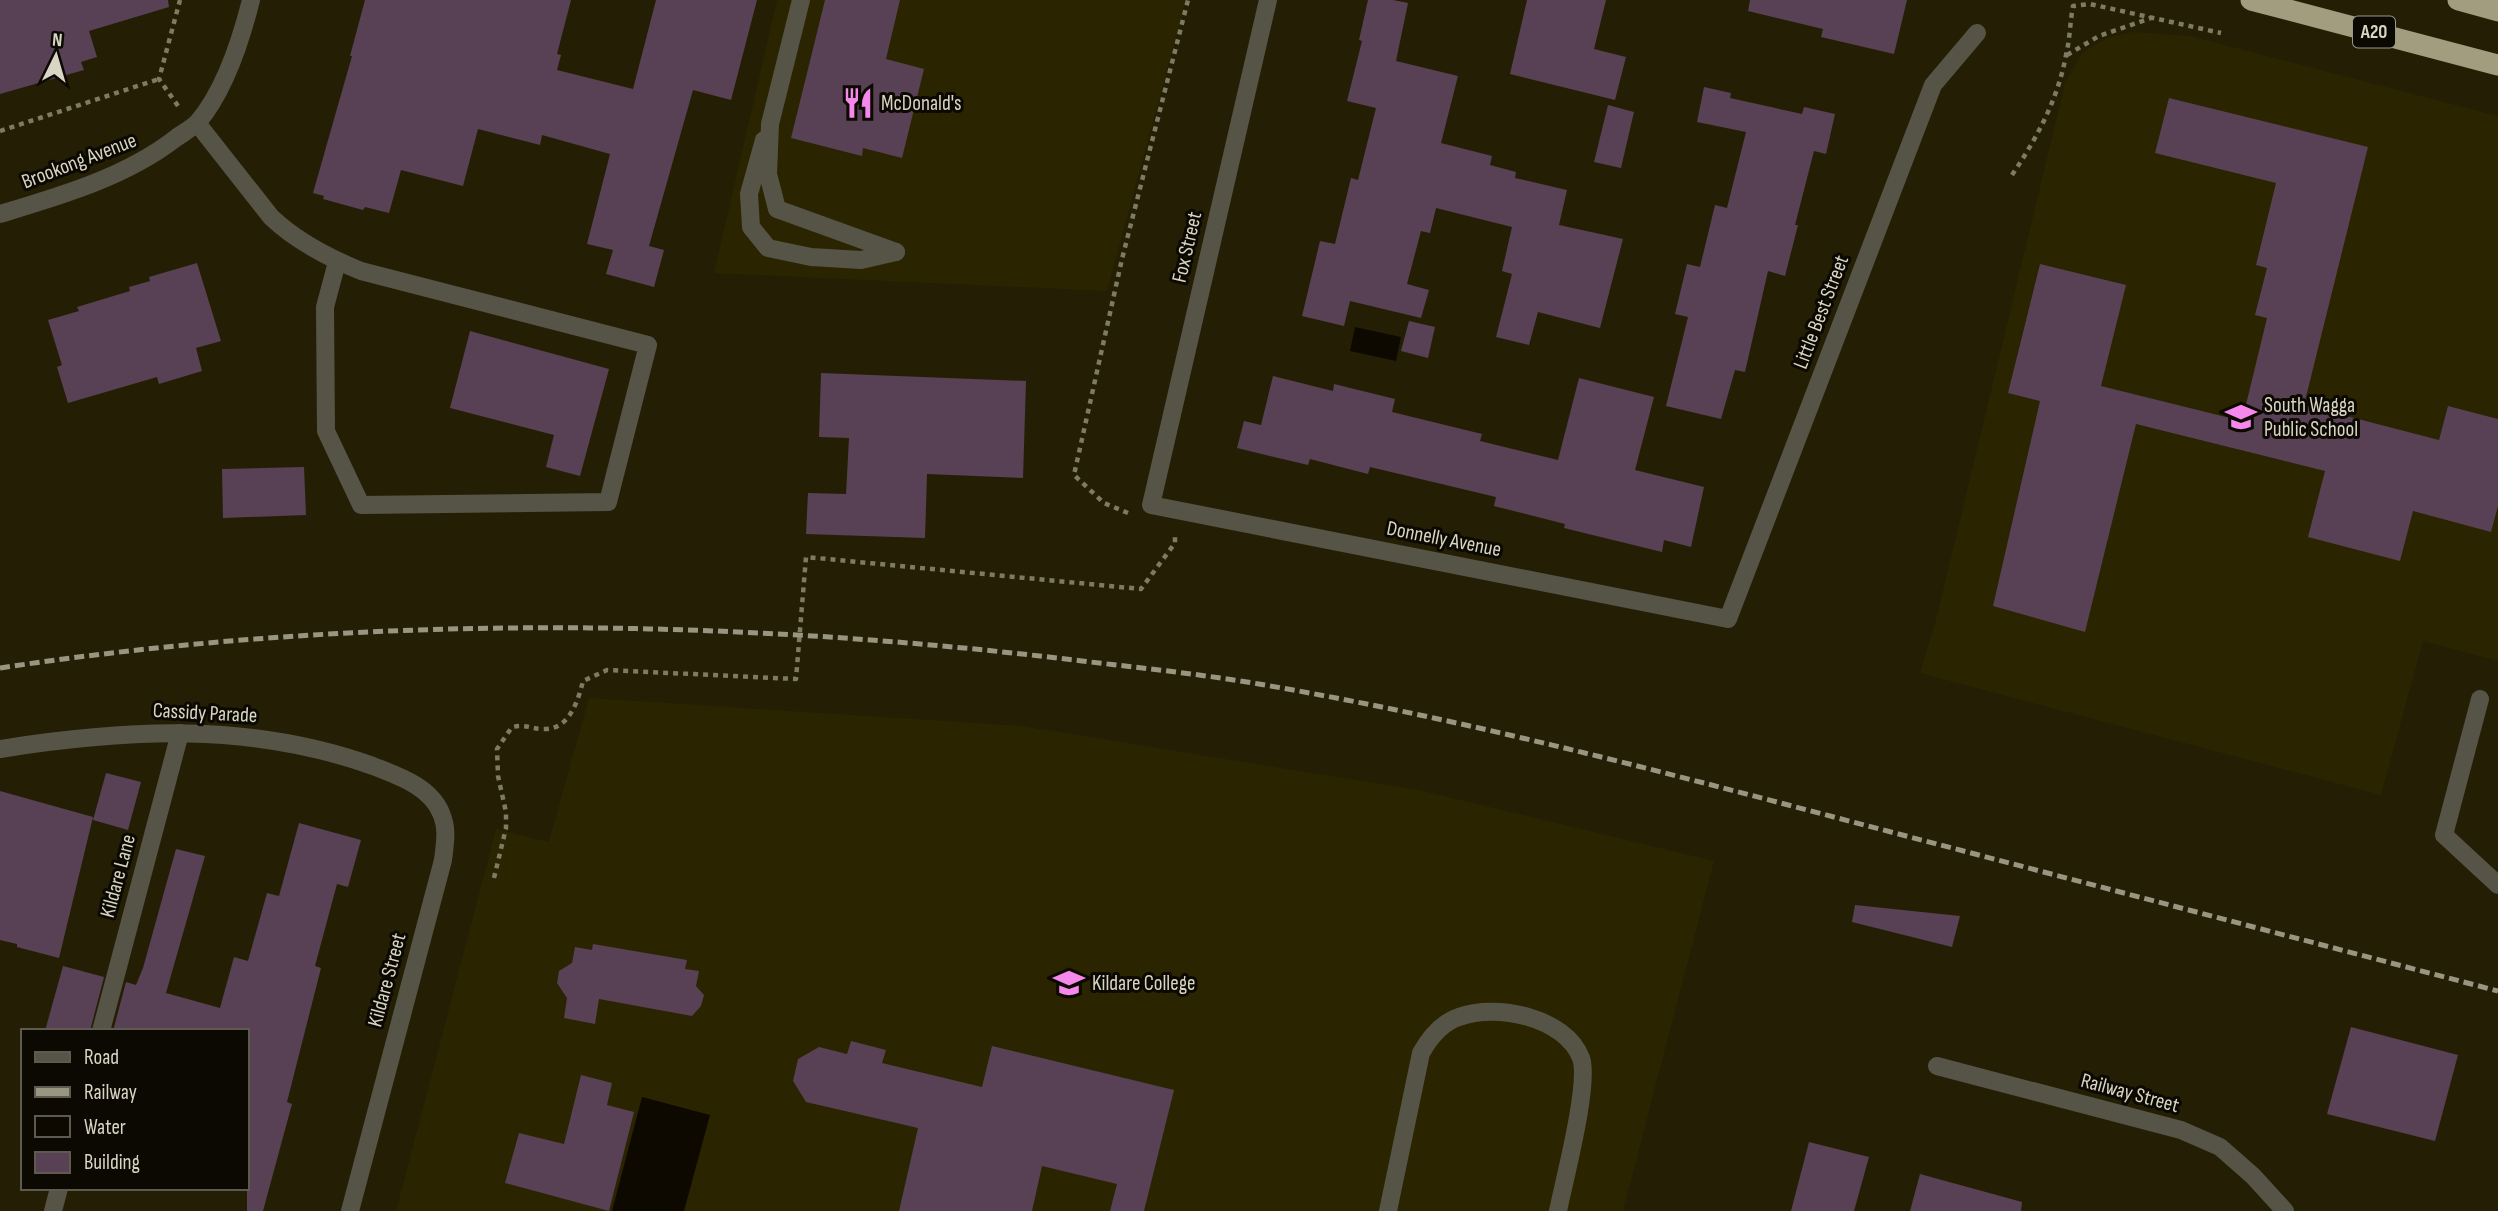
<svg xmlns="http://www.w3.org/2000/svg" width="2498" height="1211" font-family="'Sofia Sans Condensed',sans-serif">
<rect width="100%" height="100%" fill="#241f04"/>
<g fill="#2a2400">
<path d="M 777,0 L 1186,0 L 1107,291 L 714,273 Z"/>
<path d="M 2132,32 L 2190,36 L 2498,116 L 2498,661 L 2423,641 L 2381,795 L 1920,673 L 1936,620 L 2065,83 L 2082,53 L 2107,38 Z"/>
<path d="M 589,698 L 1022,726 L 1423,791 L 1714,861 L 1623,1211 L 396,1211 L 496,829 L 549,842 Z"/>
</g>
<g fill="#0d0900">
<path d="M 1355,327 L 1401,337 L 1396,361 L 1350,351 Z"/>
<path d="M 642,1097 L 710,1115 L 684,1211 L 612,1211 Z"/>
</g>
<g fill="#584155">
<path d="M 0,0 L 168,0 L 169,7 L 89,31 L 97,57 L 81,62 L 84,70 L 0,94 Z"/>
<path d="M 365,0 L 571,0 L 557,54 L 561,55 L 557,70 L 633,89 L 656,0 L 757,0 L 731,100 L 693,90 L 649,246 L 664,250 L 654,287 L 606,274 L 613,250 L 587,244 L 610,154 L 542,135 L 540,145 L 478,129 L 463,186 L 401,170 L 389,213 L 365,207 L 363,210 L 323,199 L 324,196 L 313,193 L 352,56 L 350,56 Z"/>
<path d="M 825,0 L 900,0 L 886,59 L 924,69 L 902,158 L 863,148 L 862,156 L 791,138 Z"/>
<path d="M 1368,0 L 1393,0 L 1408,3 L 1396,61 L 1458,76 L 1441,143 L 1492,156 L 1490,165 L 1516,172 L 1515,178 L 1567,190 L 1559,225 L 1623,239 L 1600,328 L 1538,312 L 1529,345 L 1496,337 L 1512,274 L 1502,271 L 1512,227 L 1436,208 L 1430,233 L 1421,231 L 1407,284 L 1429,290 L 1421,318 L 1350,301 L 1344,326 L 1302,316 L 1320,241 L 1335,244 L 1351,178 L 1358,180 L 1376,108 L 1347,101 L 1362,41 L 1359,40 Z"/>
<path d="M 1527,0 L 1606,0 L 1594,49 L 1626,57 L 1615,100 L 1510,74 Z"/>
<path d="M 1750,0 L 1907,0 L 1894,54 L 1821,37 L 1823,29 L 1748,11 Z"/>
<path d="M 1704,87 L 1731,93 L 1730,98 L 1802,114 L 1804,107 L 1835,114 L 1826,154 L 1814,151 L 1795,225 L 1798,225 L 1785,276 L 1768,271 L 1745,372 L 1735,370 L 1721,419 L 1666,406 L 1688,317 L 1675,314 L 1687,264 L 1700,267 L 1715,205 L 1727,208 L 1746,132 L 1697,122 Z"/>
<path d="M 2169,98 L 2368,147 L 2304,405 L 2439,440 L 2448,406 L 2498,419 L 2498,506 L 2491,532 L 2413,511 L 2400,561 L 2308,537 L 2325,471 L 2136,424 L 2085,632 L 1993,606 L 2040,401 L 2008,393 L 2040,264 L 2126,285 L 2101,386 L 2242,421 L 2267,318 L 2255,315 L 2267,268 L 2256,265 L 2276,183 L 2155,153 Z"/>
<path d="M 1608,105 L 1634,112 L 1621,168 L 1594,162 Z"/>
<path d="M 197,263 L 221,341 L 196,348 L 202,371 L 159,384 L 157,377 L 68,403 L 57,367 L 62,365 L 48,320 L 79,311 L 77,307 L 130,291 L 129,287 L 150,281 L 149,277 Z"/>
<path d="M 1409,321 L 1435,327 L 1428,358 L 1401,351 Z"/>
<path d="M 470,331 L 609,369 L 580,476 L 546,467 L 554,435 L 450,408 Z"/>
<path d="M 821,373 L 1026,381 L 1023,478 L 927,474 L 925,538 L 806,534 L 808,493 L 846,494 L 849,438 L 819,437 Z"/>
<path d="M 1273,376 L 1333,391 L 1334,384 L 1395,399 L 1392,412 L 1482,434 L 1480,441 L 1558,460 L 1579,378 L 1654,397 L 1635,470 L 1704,487 L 1691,547 L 1664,540 L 1662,552 L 1564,528 L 1565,524 L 1494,506 L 1496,497 L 1370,467 L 1368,474 L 1310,459 L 1308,465 L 1237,448 L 1244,421 L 1261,425 Z"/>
<path d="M 304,467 L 306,515 L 223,518 L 222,469 Z"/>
<path d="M 106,773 L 141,782 L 128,830 L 93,820 Z"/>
<path d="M 0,791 L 93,817 L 59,958 L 17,947 L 17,944 L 0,940 Z"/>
<path d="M 299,823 L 361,840 L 348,887 L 337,884 L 315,966 L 321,968 L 287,1102 L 292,1104 L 263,1211 L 247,1211 L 247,1031 L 113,1031 L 126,982 L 136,985 L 143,968 L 176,849 L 205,856 L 166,993 L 220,1008 L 234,957 L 248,961 L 267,893 L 279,896 Z"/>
<path d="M 1855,905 L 1960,916 L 1952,947 L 1852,922 Z"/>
<path d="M 593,944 L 687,960 L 685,969 L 699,971 L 696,986 L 704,995 L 701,1006 L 692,1016 L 599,999 L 595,1024 L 564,1018 L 567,998 L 557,983 L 559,971 L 572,963 L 575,947 L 592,950 Z"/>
<path d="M 63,966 L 104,977 L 90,1031 L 45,1031 Z"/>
<path d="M 2351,1027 L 2458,1055 L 2435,1141 L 2327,1114 Z"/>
<path d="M 851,1041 L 886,1050 L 882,1063 L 982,1087 L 992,1046 L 1174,1090 L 1144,1211 L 1110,1211 L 1117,1184 L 1042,1166 L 1032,1211 L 899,1211 L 918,1128 L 806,1102 L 793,1081 L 798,1059 L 819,1047 L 847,1054 Z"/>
<path d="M 581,1075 L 612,1083 L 607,1105 L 634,1112 L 609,1211 L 505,1183 L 519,1133 L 564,1144 Z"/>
<path d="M 1809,1142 L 1869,1157 L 1854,1211 L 1791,1211 Z"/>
<path d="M 1920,1174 L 2022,1202 L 2021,1211 L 1910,1211 Z"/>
</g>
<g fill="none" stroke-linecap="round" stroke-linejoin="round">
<g stroke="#7e7a64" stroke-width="4.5" stroke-dasharray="5 5" stroke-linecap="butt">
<path d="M 2067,55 L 2099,36 L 2151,18"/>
<path d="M 178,106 L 159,79 L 180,0"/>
<path d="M 0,131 L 159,79"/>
<path d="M 2012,175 C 2037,138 2058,99 2066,55 C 2070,39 2070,22 2073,6 L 2090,4 L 2221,33"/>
<path d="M 1128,513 L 1104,503 L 1074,475 L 1122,259 L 1188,0"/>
<path d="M 494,878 L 506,828 L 506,812 L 498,776 L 497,749 L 512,727 C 527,724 531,729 544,729 C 569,730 578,701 583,681 L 607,670 L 796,679 L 806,557 L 1141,589 L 1175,543 L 1175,537"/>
</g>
<g stroke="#565447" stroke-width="18">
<path d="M 801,0 L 770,124 L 768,174 L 777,209 L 896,252"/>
<path d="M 197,123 L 271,217 C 296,241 329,258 361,271 L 648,345 L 608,502 L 361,505 L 326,431 L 325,307 L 337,262"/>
<path d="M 764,140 L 749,194 L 751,227 L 768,248 L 811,257 L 861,260 L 896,252"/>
<path d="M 2480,699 L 2444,835 L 2498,885"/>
<path d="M 101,1031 L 180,733"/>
<path d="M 53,1211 L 59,1188"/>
<path d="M 1388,1211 L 1421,1053 C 1430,1037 1441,1023 1459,1017 C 1496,1003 1565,1017 1581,1058 C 1590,1083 1564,1181 1558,1211"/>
</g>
<g stroke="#565447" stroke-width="18">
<path d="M 1268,0 L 1151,505 L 1728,619 L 1933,85 L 1977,33"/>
<path d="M 0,214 C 60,196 126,177 176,138 C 183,133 192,128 198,122 C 225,90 241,40 251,0"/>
<path d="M 0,749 C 127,729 250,722 373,766 C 398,776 430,786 441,813 C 448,829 445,843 443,860 L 350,1211"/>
<path d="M 1937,1066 L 2181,1130 L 2220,1147 L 2253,1176 L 2285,1211"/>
</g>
<g stroke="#a29d7e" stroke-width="21">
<path d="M 2251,0 L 2498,65"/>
<path d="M 2458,0 L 2498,11"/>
</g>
<path stroke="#989581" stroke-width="5" stroke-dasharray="10 5" stroke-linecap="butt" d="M 0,668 C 357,614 724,617 1082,661 C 1141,668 1200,674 1259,684 C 1465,719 1667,773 1868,826 C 2078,881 2288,936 2498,991"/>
</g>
<defs>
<symbol id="restaurant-bare" viewBox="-9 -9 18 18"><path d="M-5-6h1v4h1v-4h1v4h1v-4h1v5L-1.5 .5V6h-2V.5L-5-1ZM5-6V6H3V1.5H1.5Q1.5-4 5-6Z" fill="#f788eb" stroke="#0b0902" stroke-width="2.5" paint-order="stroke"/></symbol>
<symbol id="school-bare" viewBox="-9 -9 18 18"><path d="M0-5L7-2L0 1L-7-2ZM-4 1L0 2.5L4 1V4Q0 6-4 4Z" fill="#f788eb" stroke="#0b0902" stroke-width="2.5" paint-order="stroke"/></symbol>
</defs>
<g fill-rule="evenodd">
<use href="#restaurant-bare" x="836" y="81" width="44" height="44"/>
<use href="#school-bare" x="2219" y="395" width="44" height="44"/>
<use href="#school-bare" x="1047" y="961" width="44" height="44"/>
</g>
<g text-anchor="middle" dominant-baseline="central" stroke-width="6" stroke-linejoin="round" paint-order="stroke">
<rect fill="#0b0902" stroke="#9a988a" stroke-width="2" x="2353" y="16.5" width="42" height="31" rx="5"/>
<g font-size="19" font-weight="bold" fill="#d8d5c5">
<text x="2374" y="32">A20</text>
</g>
<g font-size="21" fill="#d8d5c5" stroke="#0b0902" text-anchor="start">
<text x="881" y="103">McDonald's</text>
<text x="2264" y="405">South Wagga<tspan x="2264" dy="24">Public School</tspan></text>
<text x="1092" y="983">Kildare College</text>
</g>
<g font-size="21" fill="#d8d5c5" stroke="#0b0902">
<text transform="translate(79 161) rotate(-21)">Brookong Avenue</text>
<text transform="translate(1187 247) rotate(-77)">Fox Street</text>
<text transform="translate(1821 312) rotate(-69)">Little Best Street</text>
<text transform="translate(1444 539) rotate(11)">Donnelly Avenue</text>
<text transform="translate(205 713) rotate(3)">Cassidy Parade</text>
<text transform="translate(118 876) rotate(-75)">Kildare Lane</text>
<text transform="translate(387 980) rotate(-75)">Kildare Street</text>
<text transform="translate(2130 1093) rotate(15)">Railway Street</text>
</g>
</g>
<rect x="21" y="1029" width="228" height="161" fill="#0b0902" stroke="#5d5b50" stroke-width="2"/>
<rect x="35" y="1052" width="35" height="10" fill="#565447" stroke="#5d5b50" stroke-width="2"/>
<text x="84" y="1064" font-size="21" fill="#d8d5c5">Road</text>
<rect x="35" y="1087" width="35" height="10" fill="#989581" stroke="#5d5b50" stroke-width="2"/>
<text x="84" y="1099" font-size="21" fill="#d8d5c5">Railway</text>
<rect x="35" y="1116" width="35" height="21" fill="#0d0900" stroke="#5d5b50" stroke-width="2"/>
<text x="84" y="1134" font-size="21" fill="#d8d5c5">Water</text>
<rect x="35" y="1152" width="35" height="21" fill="#584155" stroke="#5d5b50" stroke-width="2"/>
<text x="84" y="1169" font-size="21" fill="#d8d5c5">Building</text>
<g transform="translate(56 56) rotate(5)" stroke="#0b0902" stroke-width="5" paint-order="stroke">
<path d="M0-5L12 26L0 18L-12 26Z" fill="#d8d5c5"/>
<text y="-10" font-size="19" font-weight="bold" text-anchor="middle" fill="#d8d5c5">N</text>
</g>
</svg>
